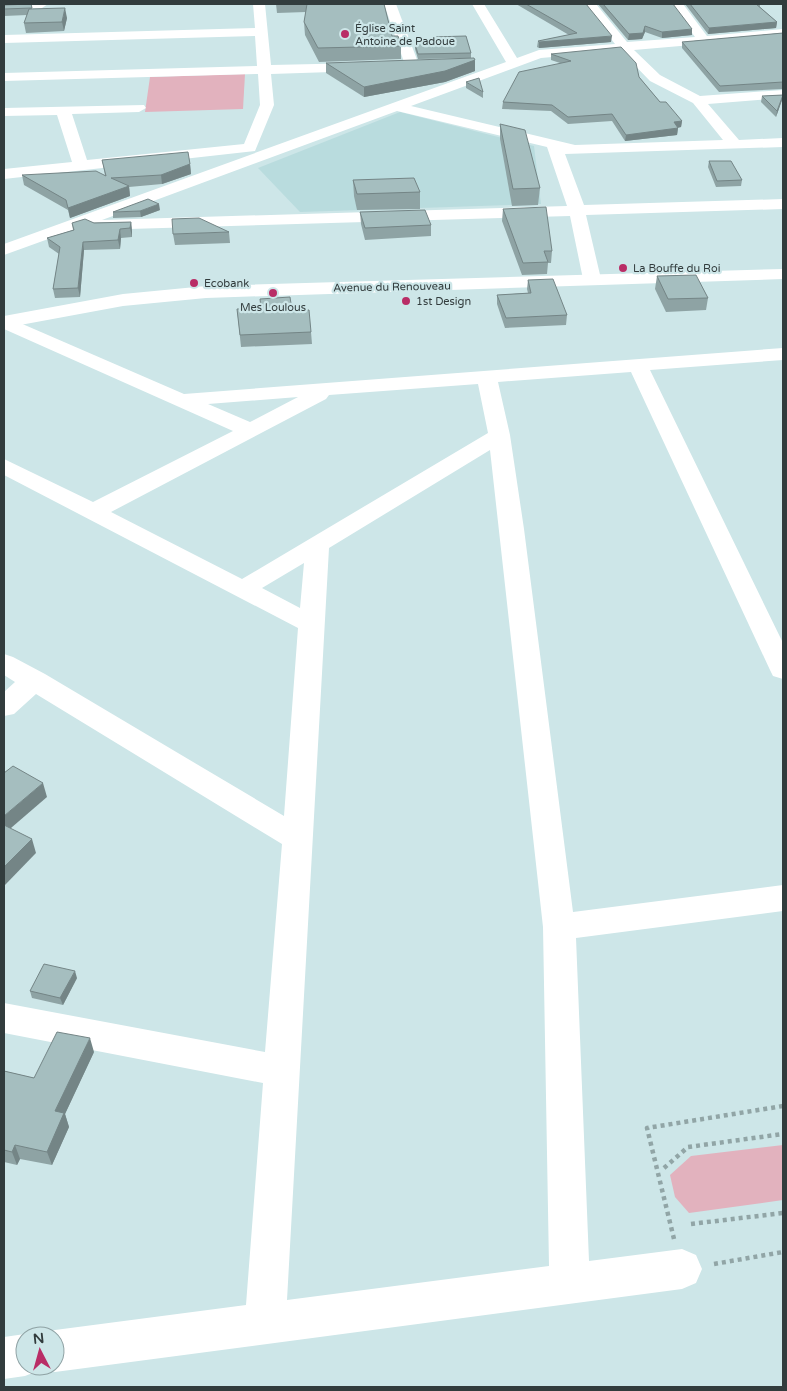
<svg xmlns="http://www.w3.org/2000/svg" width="787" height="1391" font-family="'Varela Round',sans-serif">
<rect width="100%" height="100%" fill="#cde6e8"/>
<path fill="#b9dcde" d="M 400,112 L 534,146 L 541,204 L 300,212 L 258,168 Z"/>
<g fill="#e2b2be">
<path d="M 245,74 L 243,109 L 145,112 L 150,77 Z"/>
<path d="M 783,1145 L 783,1200 L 689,1213 L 675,1197 L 670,1175 L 691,1156 Z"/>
</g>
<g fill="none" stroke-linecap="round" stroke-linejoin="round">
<g stroke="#91a5a6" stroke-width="4.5" stroke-dasharray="4 4" stroke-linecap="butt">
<path d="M 664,1168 L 688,1147 L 783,1134"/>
<path d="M 691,1224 L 783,1213"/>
<path d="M 674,1239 L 647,1128 L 783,1106"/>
<path d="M 714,1264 L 783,1252"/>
</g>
<g fill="#fff" fill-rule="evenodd">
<path d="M 4,4 L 48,4 L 42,8 L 4,10 Z"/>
<path d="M 253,4 L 265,4 L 271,65 L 362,63 L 369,67 L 362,71 L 271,74 L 274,105 L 255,151 L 4,179 L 4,169 L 72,162 L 57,115 L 4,116 L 4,108 L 144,105 L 146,108 L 139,112 L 72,114 L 87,160 L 244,144 L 260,105 L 258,74 L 4,81 L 4,73 L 257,66 L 255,36 L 4,43 L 4,35 L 255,28 Z"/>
<path d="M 384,4 L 396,4 L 419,65 L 417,68 L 407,68 L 405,65 Z"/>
<path d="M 472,4 L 484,4 L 517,58 L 539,50 L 615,44 L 584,4 L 596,4 L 627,42 L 695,37 L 671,4 L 683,4 L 707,36 L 783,29 L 783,37 L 634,50 L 660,75 L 700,96 L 783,90 L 783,98 L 708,104 L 739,140 L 783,138 L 783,147 L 565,154 L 584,205 L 783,199 L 783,209 L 586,215 L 601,279 L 598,283 L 586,283 L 583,279 L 570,216 L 95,230 L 87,225 L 4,255 L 4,244 L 506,62 ZM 621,51 L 650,81 L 693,103 L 723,140 L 575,145 L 411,106 L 541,58 ZM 397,111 L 547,147 L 567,206 L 102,220 Z"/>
<path d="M 4,316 L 184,394 L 783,348 L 783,360 L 650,370 L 783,643 L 783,679 L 773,676 L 770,670 L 631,372 L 498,382 L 510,435 L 524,529 L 573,912 L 783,885 L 783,911 L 576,938 L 589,1261 L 682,1249 L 696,1255 L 702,1269 L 696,1283 L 682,1289 L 55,1372 L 41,1366 L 40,1370 L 25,1376 L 4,1379 L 4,1337 L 25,1334 L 30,1336 L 25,1336 L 25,1366 L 55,1366 L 55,1336 L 40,1336 L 55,1330 L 246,1305 L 263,1083 L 4,1033 L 4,1003 L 265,1052 L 282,844 L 36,694 L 14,714 L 4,716 L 4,692 L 15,682 L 4,675 L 4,654 L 13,657 L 45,674 L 284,816 L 298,628 L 4,475 L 4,459 L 93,502 L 233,431 L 4,329 ZM 478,384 L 488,433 L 242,579 L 111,512 L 326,399 L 329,395 ZM 298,397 L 250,422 L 208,404 ZM 490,450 L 543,927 L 549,1266 L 287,1300 L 329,548 ZM 304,563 L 300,608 L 262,588 Z"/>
</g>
<path fill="#fff" fill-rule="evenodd" d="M 783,269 L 783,279 L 206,298 L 123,306 L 4,328 L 4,316 L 123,294 L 206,286 Z"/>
</g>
<g fill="#8ea3a4">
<path d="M 31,4 L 32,9 L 67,18 L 64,31 L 26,33 L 24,23 L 27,15 L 4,16 L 4,5 Z"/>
<path d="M 276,4 L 384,4 L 392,36 L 401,46 L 401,59 L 319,62 L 305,35 L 304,22 L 306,12 L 277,13 Z"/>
<path d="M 516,4 L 586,4 L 611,42 L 539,48 L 537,47 L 538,41 L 569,35 Z"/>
<path d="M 598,4 L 673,4 L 692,35 L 662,38 L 645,32 L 642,39 L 628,40 Z"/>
<path d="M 685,4 L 760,4 L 760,7 L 777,22 L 776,28 L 708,34 Z"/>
<path d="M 783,33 L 783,89 L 719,92 L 682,48 L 682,42 Z"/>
<path d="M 432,37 L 471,53 L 471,58 L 418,59 L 415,49 L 415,44 L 432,43 Z"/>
<path d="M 551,54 L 639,77 L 660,102 L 682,121 L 681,127 L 678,128 L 677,135 L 625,141 L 612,121 L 568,124 L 551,111 L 502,109 L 503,102 L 560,63 L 551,60 Z"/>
<path d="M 326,63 L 475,71 L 445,82 L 364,97 L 326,73 Z"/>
<path d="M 466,82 L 483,92 L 483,98 L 466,88 Z"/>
<path d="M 783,95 L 782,100 L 776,117 L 761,102 L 762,96 Z"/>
<path d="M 500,124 L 540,188 L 538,205 L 512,206 L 500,139 Z"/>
<path d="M 102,160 L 190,164 L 191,174 L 162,184 L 129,187 L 130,196 L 70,218 L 68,210 L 24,185 L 22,175 L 105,175 Z"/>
<path d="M 709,161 L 742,180 L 741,186 L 716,187 L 708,167 Z"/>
<path d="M 353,180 L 420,192 L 420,209 L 357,210 L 354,196 Z"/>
<path d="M 503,209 L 552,251 L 551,263 L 548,263 L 547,274 L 522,275 L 502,221 Z"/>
<path d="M 160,210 L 141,217 L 113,218 L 113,212 Z"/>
<path d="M 360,212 L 431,225 L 431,236 L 365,240 L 361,224 Z"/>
<path d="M 131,222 L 132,231 L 132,237 L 121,238 L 120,249 L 84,250 L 80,297 L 55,298 L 53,289 L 59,254 L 49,247 L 47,238 L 73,230 L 72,223 Z"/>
<path d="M 229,232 L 230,243 L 175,245 L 173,234 Z"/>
<path d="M 657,276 L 708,298 L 706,310 L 666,312 L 655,289 Z"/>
<path d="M 528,280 L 567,315 L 566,325 L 505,328 L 497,304 L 497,295 L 528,293 L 527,289 Z"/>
<path d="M 237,309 L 292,310 L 311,332 L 312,344 L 241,347 Z"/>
<path d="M 77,978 L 63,1005 L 32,998 L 30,991 Z"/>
<path d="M 94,1052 L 65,1114 L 69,1127 L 52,1165 L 20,1159 L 17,1165 L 4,1162 L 4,1071 L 34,1078 Z"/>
</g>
<g fill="#748586">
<path d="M 65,8 L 67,18 L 64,31 L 62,22 Z"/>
<path d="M 777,22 L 776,28 L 708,34 L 709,28 Z"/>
<path d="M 645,26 L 645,32 L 642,39 L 628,40 L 629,34 Z"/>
<path d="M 692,29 L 692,35 L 662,38 L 662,32 Z"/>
<path d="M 612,36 L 611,42 L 539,48 L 539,42 Z"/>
<path d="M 475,60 L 475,71 L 445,82 L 364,97 L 364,87 Z"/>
<path d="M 783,95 L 782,100 L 776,117 L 777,111 Z"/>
<path d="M 682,121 L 681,127 L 673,128 L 674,122 Z"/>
<path d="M 678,128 L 677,135 L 625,141 L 626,135 Z"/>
<path d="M 190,164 L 191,174 L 162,184 L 161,175 Z"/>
<path d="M 129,186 L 130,196 L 70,218 L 68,208 Z"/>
<path d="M 159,204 L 160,210 L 141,217 L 140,211 Z"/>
<path d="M 131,222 L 132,231 L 132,237 L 130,228 Z"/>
<path d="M 120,229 L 121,238 L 120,249 L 118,240 Z"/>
<path d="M 83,242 L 84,250 L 80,297 L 78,288 Z"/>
<path d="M 43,783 L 47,797 L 4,834 L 4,816 Z"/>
<path d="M 32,839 L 36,853 L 4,886 L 4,867 Z"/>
<path d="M 75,971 L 77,978 L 63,1005 L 60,998 Z"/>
<path d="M 90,1038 L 94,1052 L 65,1114 L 69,1127 L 52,1165 L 47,1152 L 55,1111 Z"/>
<path d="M 15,1145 L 20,1159 L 17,1165 L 12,1152 Z"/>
</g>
<g fill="#a5bebf" stroke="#748586">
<path d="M 31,4 L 32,8 L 4,9 L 4,5 Z"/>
<path d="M 307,4 L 384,4 L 392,36 L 398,36 L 401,46 L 318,48 L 304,22 Z"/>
<path d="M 526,4 L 586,4 L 612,36 L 539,42 L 538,41 L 577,33 Z"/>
<path d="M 603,4 L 673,4 L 692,29 L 662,32 L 645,26 L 643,33 L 629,34 Z"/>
<path d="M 690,4 L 756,4 L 777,22 L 709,28 Z"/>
<path d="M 65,8 L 62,22 L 24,23 L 29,9 Z"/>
<path d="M 783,33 L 783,82 L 720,86 L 682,42 Z"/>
<path d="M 466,36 L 471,53 L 418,54 L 415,44 L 434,43 L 432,37 Z"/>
<path d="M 621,47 L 636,63 L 639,77 L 660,102 L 666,102 L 682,121 L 674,122 L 678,128 L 626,135 L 612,114 L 568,117 L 552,105 L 503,102 L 519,72 L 571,61 L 551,54 Z"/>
<path d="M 474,58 L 475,60 L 445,71 L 364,87 L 326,63 Z"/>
<path d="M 479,78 L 483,92 L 466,82 Z"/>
<path d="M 783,95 L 777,111 L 762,96 Z"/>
<path d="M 500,124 L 525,130 L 540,188 L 513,189 Z"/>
<path d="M 188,152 L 190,164 L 161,175 L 111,178 L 129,186 L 68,208 L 66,200 L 22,175 L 96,171 L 106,176 L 102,160 Z"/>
<path d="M 709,161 L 731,161 L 742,180 L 717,181 Z"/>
<path d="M 414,178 L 420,192 L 357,194 L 353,180 Z"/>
<path d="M 148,199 L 159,204 L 140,211 L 113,212 Z"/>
<path d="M 546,207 L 552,251 L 544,251 L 548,262 L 523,263 L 503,209 Z"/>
<path d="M 425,210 L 431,225 L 365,228 L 360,212 Z"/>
<path d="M 199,218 L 229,232 L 173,234 L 172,219 Z"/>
<path d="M 85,219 L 94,223 L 131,222 L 130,228 L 120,229 L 118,240 L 83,242 L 78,288 L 53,289 L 60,247 L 47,238 L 74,230 L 72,223 Z"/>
<path d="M 696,275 L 708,298 L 668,299 L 657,276 Z"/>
<path d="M 553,279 L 567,315 L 506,318 L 497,295 L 531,293 L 528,280 Z"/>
<path d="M 290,297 L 292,310 L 309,310 L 311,332 L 240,335 L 237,309 L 261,308 L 260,299 Z"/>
<path d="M 13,766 L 43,783 L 4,816 L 4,773 Z"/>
<path d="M 4,825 L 32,839 L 4,867 Z"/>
<path d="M 44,964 L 75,971 L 60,998 L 30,991 Z"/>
<path d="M 57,1032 L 90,1038 L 55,1111 L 64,1113 L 47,1152 L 15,1145 L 12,1152 L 4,1150 L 4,1071 L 34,1078 Z"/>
</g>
<g fill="#b92d66" stroke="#cde6e8" stroke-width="2">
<circle cx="345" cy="34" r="5"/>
<circle cx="623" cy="268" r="5"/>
<circle cx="194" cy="283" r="5"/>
<circle cx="273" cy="293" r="5"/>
<circle cx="406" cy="301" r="5"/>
</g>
<g text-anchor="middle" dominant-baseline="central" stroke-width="4.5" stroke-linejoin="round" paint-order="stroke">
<g font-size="11" fill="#323c3d" stroke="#cde6e8" text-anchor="start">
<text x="355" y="28">Église Saint<tspan x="355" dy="13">Antoine de Padoue</tspan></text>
<text x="633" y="268">La Bouffe du Roi</text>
<text x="204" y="283">Ecobank</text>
<text x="416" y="301">1st Design</text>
<text x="273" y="307" text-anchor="middle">Mes Loulous</text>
</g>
<g font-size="11" fill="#323c3d" stroke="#cde6e8">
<text transform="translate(392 287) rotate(-1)">Avenue du Renouveau</text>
</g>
</g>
<rect width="787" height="1391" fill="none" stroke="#323c3d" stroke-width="10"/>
<g transform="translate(40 1351) rotate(354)"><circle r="24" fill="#cde6e8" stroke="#8fa2a4"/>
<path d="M0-4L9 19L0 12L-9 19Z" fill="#b92d66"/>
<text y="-8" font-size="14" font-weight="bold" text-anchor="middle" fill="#323c3d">N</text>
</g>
</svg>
